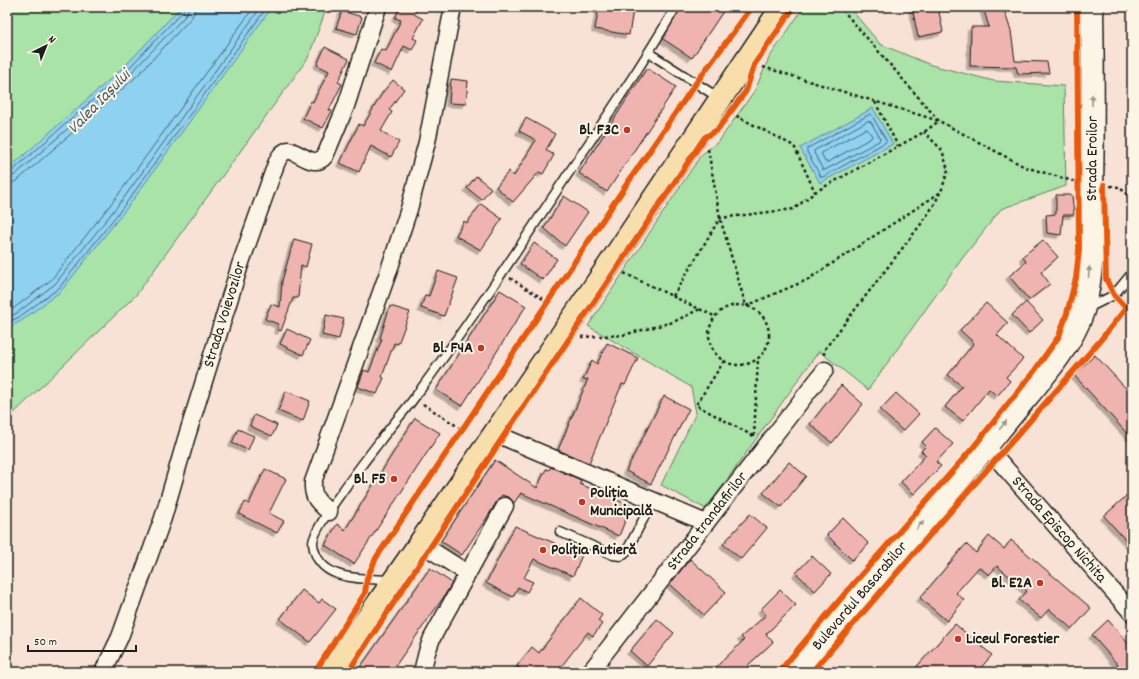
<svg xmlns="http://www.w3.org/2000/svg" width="1139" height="679" font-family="Dekko,sans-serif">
<defs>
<filter id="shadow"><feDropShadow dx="-3.5" dy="3.5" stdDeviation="0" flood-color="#0004"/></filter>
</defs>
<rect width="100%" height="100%" fill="#f8e2d5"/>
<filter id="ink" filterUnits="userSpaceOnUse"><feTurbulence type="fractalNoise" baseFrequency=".025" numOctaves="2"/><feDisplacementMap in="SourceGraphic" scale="8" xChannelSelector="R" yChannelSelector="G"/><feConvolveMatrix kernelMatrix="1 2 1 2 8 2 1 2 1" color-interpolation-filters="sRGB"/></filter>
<g filter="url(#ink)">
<g fill="#a9e3a8" stroke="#628062">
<path d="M 7,7 L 327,7 L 308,58 L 136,295 L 7,420 Z"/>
<path d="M 804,7 L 849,7 L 880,44 L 931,65 L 994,81 L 1064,86 L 1066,186 L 1001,209 L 961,260 L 868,390 L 819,351 L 706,509 L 661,485 L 696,413 L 691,387 L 588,326 L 701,155 L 719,141 L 755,90 L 769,58 Z"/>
</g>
<g fill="#8fd1f0" stroke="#61899b">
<path d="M 181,7 L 272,7 L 130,204 L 61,291 L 21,321 L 7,328 L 7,170 L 125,66 Z"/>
<path d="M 873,108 L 893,144 L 820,183 L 800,148 Z"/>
</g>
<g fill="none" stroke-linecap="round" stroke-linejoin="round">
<g stroke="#4a6471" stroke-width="1">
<path d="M 871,114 L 886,140 L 886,142 L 823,177 L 821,177 L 807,152 L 807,149 Z"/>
<path d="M 868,121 L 871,122 L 880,138 L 879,141 L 825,170 L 823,170 L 814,153 L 814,151 Z"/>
<path d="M 866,129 L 868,130 L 872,136 L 871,138 L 828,162 L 825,162 L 822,155 L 822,153 Z"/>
<path d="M 7,173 L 11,172 L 128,69 L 183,11 L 184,7"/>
<path d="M 7,178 L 15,175 L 132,72 L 186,15 L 189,7"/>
<path d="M 7,184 L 12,183 L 18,180 L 136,77 L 191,18 L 194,13 L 195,7"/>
<path d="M 7,311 L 14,308 L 51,280 L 118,195 L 254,7"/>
<path d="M 7,318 L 17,313 L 55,284 L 123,199 L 261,7"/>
<path d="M 7,323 L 19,317 L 59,288 L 127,202 L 267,7"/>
</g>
</g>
<g fill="#efb4af" stroke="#1c1c1c" filter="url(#shadow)">
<path d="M 401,7 L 410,7 L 416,10 L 414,14 L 423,19 L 413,38 L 417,40 L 412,50 L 404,46 L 392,72 L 374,63 L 381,49 L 386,51 L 401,20 L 395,18 Z"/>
<path d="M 599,7 L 613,7 L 633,10 L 629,35 L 595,29 Z"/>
<path d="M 681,7 L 726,7 L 692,58 L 663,39 Z"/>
<path d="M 912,7 L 938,7 L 943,32 L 918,37 Z"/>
<path d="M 983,7 L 1003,7 L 1011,31 L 1015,61 L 1047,62 L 1049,73 L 1018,74 L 1016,67 L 970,66 L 971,27 L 989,27 Z"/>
<path d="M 342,11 L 362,17 L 357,34 L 336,28 Z"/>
<path d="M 325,47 L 349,59 L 338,82 L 342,84 L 329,110 L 332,111 L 323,128 L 303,118 L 311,101 L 313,102 L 329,71 L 317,65 Z"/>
<path d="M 647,68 L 676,87 L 607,192 L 579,173 Z"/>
<path d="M 451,79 L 468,81 L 466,104 L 449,103 Z"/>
<path d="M 393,80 L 404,89 L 389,110 L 392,112 L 381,131 L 399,142 L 391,157 L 371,146 L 359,172 L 340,163 L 359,124 L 363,126 L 383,92 Z"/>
<path d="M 526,118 L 555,134 L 546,150 L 554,155 L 543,174 L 539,172 L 513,202 L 496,187 L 509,171 L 514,176 L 536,140 L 519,131 Z"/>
<path d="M 476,176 L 491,188 L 482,200 L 467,188 Z"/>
<path d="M 1056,195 L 1072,195 L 1074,215 L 1063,215 L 1061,235 L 1047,233 L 1046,215 L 1056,214 Z"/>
<path d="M 564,196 L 588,212 L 565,246 L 544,228 Z"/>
<path d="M 481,204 L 502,219 L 481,250 L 456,236 L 464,221 L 467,223 Z"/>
<path d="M 294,239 L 312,244 L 306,267 L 301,265 L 298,298 L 293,298 L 281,331 L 278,330 L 278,324 L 265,319 L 271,304 L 280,307 L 282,281 Z"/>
<path d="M 1043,240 L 1058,257 L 1041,272 L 1050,284 L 1029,300 L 1009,276 L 1026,262 L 1023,256 Z"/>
<path d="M 534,243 L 557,259 L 543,280 L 520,264 Z"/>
<path d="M 438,271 L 458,278 L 444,316 L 421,308 L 425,295 L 429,296 Z"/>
<path d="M 500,290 L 526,306 L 462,406 L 436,390 Z"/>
<path d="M 1026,302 L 1043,320 L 1029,333 L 1012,315 Z"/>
<path d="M 986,303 L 1008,323 L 997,335 L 1023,359 L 1006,377 L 1010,381 L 997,396 L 989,389 L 963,421 L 945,407 L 962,386 L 948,375 L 974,343 L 960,330 Z"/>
<path d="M 390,306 L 410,312 L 398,344 L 394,343 L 382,377 L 384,378 L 377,394 L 358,387 L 364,370 L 369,372 L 382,339 L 380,338 Z"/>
<path d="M 326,315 L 344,319 L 339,339 L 322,335 Z"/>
<path d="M 287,329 L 310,340 L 303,355 L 280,344 Z"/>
<path d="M 607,343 L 638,358 L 625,385 L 622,384 L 589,463 L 558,450 L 588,379 L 583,380 L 592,360 L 597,364 Z"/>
<path d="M 1095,355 L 1132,395 L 1132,439 L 1074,375 Z"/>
<path d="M 841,385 L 863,404 L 832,443 L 810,424 Z"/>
<path d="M 286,391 L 310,401 L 303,421 L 278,411 Z"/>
<path d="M 896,393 L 919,414 L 903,431 L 880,410 Z"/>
<path d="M 664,396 L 689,409 L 651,484 L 626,471 Z"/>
<path d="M 254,415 L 277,425 L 272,436 L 250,426 Z"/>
<path d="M 415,418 L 440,433 L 354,564 L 325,545 L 337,524 L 345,530 Z"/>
<path d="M 935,428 L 953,444 L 936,462 L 941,466 L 914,494 L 901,482 L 926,455 L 921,451 L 926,446 L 922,442 Z"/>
<path d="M 238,429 L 254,436 L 248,450 L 232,443 Z"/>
<path d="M 495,460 L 537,488 L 546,469 L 549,470 L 551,467 L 581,480 L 580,484 L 631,506 L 619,536 L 521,493 L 514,503 L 510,498 L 502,495 L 497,501 L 488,516 L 462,555 L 441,541 Z"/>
<path d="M 789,462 L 806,476 L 781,507 L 763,493 Z"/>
<path d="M 265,469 L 286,479 L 269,513 L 284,521 L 277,533 L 239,514 L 245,502 L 249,504 Z"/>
<path d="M 1132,491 L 1132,547 L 1104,516 Z"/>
<path d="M 750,514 L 767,528 L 741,559 L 723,544 Z"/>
<path d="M 843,518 L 869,544 L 852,560 L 827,535 Z"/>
<path d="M 515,526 L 582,555 L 573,576 L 534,559 L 524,578 L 533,582 L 527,592 L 518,587 L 513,597 L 486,583 Z"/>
<path d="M 989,536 L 1004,549 L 1011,540 L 1091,608 L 1072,629 L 1049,609 L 1041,618 L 1019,600 L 1027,591 L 997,566 L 989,575 L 979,567 L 956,593 L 964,600 L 947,621 L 920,598 L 966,544 L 976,553 Z"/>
<path d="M 812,556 L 831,574 L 815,591 L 796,573 Z"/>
<path d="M 690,559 L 726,592 L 704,615 L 670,584 Z"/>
<path d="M 430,568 L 452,583 L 443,598 L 391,672 L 357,672 Z"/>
<path d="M 302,590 L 319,603 L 322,599 L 336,609 L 310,642 L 280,619 Z"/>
<path d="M 780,590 L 796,605 L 766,634 L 773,642 L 747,666 L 753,672 L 711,672 L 744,640 L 741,637 L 766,615 L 761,609 Z"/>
<path d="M 581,598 L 602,615 L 598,621 L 602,624 L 593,636 L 588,632 L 557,672 L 524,672 L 517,666 L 532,647 L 539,653 Z"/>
<path d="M 657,619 L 674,633 L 647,666 L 630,651 Z"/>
<path d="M 1108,620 L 1132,648 L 1132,672 L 1124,672 L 1092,635 Z"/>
<path d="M 955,624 L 992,655 L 977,672 L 912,672 Z"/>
</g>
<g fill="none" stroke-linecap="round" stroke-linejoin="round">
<defs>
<g id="lane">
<path d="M 649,53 L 719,98"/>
<path d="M 1088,308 L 1114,295 L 1132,273"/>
<path d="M 560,532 L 613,555 L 621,556 L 626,552 L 653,501"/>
<path d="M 393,580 C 363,578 318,583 313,544 C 311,529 368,457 380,441 C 391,426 404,412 415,397 C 468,325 517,251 566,177 C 604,121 642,65 676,7"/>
</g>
<g id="street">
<path d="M 494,433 L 706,523"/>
<path id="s1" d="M 986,446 L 1132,613"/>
<path d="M 329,512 C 318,502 312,498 313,482 L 389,270 L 409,209 L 427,142 L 453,7"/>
<path d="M 420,543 L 467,573"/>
<path id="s2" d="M 103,672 L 120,637 L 163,518 L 186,439 L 240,265 L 276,164 C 279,157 281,153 288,150 C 301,153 314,169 325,156 L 346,106 L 378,7"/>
<path d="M 422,672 L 427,652 L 432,638 L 505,506"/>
<path id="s3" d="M 590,672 L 825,370"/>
</g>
<g id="secondary">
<path id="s4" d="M 795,672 C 865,589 938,507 1006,422 C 1032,389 1070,351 1083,311 C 1094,275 1092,230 1092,192 C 1093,130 1093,69 1092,7"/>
</g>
<path id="primary" d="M 330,672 L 420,543 L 609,265 L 782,7"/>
</defs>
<use href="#lane" stroke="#1c1c1c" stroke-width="11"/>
<use href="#street" stroke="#1c1c1c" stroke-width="19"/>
<use href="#secondary" stroke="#1c1c1c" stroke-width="25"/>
<use href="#primary" stroke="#1c1c1c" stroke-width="25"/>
<g stroke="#1c1c1c" stroke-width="2.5" stroke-dasharray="3 3" stroke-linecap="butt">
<path d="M 763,67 L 939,121 L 1025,167 L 1076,182"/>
<path d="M 875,102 L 898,146"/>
<path d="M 731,113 L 794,146 L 815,192"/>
<path d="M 708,149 L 720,218 L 746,306 L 807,280 L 941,192 L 948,170 L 942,150 L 924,132"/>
<path d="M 1110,186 L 1119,187 L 1132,199"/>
<path d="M 624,273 L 716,317"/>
<path d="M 510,278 L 548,302"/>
<path d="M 673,296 L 720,218 L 794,209 L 815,192 L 924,132 L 939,121 L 840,7"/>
<circle cx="739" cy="335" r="30"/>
<path d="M 581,337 L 623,335 L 673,322 L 700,309"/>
<path d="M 824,355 L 824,350 L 921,224 L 934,205 L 940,193"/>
<path d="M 724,361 L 696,405 L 755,437"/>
<path d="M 423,404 L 463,430"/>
<path d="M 754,436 L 758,359"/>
</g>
<use href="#lane" stroke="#fcf5e5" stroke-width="8"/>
<use href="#street" stroke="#fcf5e5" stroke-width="16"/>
<use href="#secondary" stroke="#fcf5e5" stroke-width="22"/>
<use href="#primary" stroke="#f8deab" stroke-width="22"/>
<defs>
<g id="cycleway">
<path d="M 315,672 L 365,593 L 367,578 L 376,558 L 618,197 L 696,83 L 752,7"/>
<path d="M 348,672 L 503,437 L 705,137 L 717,130 L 746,91 L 754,65 L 794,7"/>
<path d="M 779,672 L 854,583 L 972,449 L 1035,370 L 1059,336 L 1067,313 L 1076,278 L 1079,250 L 1077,7"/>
<path d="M 812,672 L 921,545 L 1099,342 L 1126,308 L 1114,295 L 1106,279 L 1104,185"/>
</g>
</defs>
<use href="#cycleway" stroke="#fcf5e5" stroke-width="8"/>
<use href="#cycleway" stroke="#e8590c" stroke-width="6"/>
</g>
<defs><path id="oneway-solid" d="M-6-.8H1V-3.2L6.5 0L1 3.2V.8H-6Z"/></defs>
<g fill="#97938b">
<use href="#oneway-solid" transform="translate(1092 100) rotate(-90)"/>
<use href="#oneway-solid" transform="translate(1089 272) rotate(-85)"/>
<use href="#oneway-solid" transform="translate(1003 425) rotate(-51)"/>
<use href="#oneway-solid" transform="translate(920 525) rotate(-50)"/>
</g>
</g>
<g fill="#c8321e" stroke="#fcf5e5" stroke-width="1.5">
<circle cx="627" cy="130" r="4"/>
<circle cx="481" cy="348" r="4"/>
<circle cx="394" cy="479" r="4"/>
<circle cx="582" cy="502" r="4"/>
<circle cx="543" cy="550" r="4"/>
<circle cx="1040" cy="583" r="4"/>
<circle cx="958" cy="639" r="4"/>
</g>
<g text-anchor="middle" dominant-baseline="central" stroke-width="4" stroke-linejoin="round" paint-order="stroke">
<g font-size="16" font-weight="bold" fill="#1c1c1c" stroke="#fcf5e5" text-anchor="end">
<text x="619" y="130">Bl. F3C</text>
<text x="473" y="348">Bl. F4A</text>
<text x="386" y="479">Bl. F5</text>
<text x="590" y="493" text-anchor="start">Poliția<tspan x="590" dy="18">Municipală</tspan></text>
<text x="551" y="550" text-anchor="start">Poliția Rutieră</text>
<text x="1032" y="583">Bl. E2A</text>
<text x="966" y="639" text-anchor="start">Liceul Forestier</text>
</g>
<g font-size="16" fill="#1c1c1c" stroke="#fcf5e5">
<text stroke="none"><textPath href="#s4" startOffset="616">Strada Eroilor</textPath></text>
<text stroke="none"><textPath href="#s2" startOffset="378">Strada Voievozilor</textPath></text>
<text stroke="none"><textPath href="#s3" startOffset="191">Strada trandafirilor</textPath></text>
<text stroke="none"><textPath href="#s1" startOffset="111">Strada Episcop Nichita</textPath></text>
<text stroke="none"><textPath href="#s4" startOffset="100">Bulevardul Basarabilor</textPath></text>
</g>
<g font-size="17" font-style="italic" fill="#445b66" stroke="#fcf5e5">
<text transform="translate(100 103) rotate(-46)">Valea Iașului</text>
</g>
</g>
<rect width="1139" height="679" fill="none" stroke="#fcf5e5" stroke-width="24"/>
<rect x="12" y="12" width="1115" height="655" fill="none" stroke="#1c1c1c" stroke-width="1.5" filter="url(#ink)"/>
<g transform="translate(46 46) rotate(43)" stroke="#fcf5e5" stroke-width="3" paint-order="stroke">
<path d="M0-3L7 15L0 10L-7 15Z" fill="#1c1c1c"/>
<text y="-6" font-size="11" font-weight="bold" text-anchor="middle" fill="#1c1c1c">N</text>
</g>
<path d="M28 645v6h108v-6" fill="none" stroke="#1c1c1c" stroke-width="2"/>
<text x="34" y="645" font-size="12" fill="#1c1c1c" stroke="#fcf5e5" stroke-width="3" paint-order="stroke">50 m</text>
</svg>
